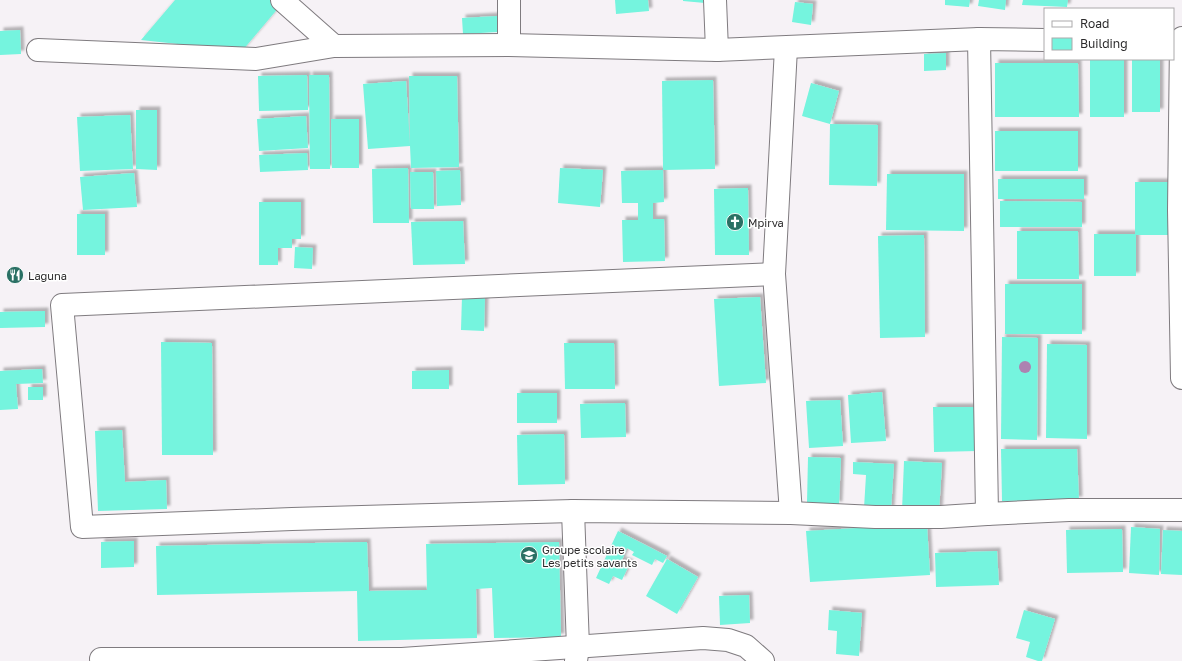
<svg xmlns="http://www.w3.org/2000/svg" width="1182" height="661" font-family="'Golos Text',sans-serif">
<defs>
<filter id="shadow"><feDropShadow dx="3.5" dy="-3.5" stdDeviation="1" flood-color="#0004"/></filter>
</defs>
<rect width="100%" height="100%" fill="#f6f2f6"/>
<g fill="#75f4de" filter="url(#shadow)">
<path d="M 175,0 L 273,0 L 280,6 L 242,51 L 141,40 Z"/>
<path d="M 615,0 L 648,0 L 649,11 L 616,14 Z"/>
<path d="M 683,0 L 705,0 L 705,3 L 683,1 Z"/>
<path d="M 945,0 L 970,0 L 969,7 L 945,5 Z"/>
<path d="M 979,0 L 1006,0 L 1005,10 L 978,6 Z"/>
<path d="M 1023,0 L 1068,0 L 1067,7 L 1022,5 Z"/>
<path d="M 795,2 L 813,4 L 811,25 L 792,22 Z"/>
<path d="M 497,16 L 498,32 L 463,34 L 462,18 Z"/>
<path d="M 20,30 L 21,54 L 0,55 L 0,31 Z"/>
<path d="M 946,53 L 946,70 L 924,71 L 924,54 Z"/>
<rect x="1090" y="59" width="34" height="58"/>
<rect x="1132" y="59" width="28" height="53"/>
<path d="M 995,63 L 1078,63 L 1079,117 L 995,117 Z"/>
<path d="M 307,75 L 308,110 L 259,111 L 258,76 Z"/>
<path d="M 309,75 L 329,75 L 330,169 L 310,169 Z"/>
<path d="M 409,76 L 457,76 L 459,167 L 411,168 L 410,146 L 368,149 L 363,84 L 406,81 L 410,144 Z"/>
<path d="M 713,80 L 715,169 L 663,170 L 662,81 Z"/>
<path d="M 811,83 L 839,91 L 830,124 L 878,125 L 877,186 L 829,185 L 830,124 L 802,116 Z"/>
<path d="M 136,110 L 157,110 L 157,170 L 136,169 Z"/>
<path d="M 130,115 L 133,169 L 80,171 L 77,117 Z"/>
<path d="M 306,116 L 308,148 L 259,151 L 257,119 Z"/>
<path d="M 331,119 L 359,119 L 359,168 L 332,168 Z"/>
<rect x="995" y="131" width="83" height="40"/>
<path d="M 307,153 L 308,170 L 260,172 L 259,155 Z"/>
<path d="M 408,168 L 409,223 L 373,223 L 372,169 Z"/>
<path d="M 560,168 L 603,170 L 600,207 L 558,203 Z"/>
<path d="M 460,170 L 461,205 L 437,206 L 436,171 Z"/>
<path d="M 663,170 L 664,202 L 653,203 L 653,219 L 664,219 L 665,261 L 623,262 L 622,220 L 638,220 L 638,203 L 622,203 L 621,171 Z"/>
<path d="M 410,172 L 433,172 L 434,209 L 411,209 Z"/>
<path d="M 134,173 L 137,207 L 83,210 L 80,177 Z"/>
<path d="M 887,174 L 964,174 L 964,231 L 886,230 Z"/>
<rect x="998" y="179" width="86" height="20"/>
<path d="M 1135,182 L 1174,182 L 1174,235 L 1136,235 L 1136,276 L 1094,276 L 1094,234 L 1135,234 Z"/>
<path d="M 748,188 L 749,255 L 715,255 L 714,189 Z"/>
<path d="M 1000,201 L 1082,202 L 1082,227 L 1000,227 Z"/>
<path d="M 259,202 L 301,202 L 301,239 L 292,239 L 292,248 L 278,248 L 278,265 L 259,265 Z"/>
<rect x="77" y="214" width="28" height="41"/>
<path d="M 463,221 L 465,264 L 413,265 L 411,222 Z"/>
<path d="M 1017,231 L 1078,231 L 1079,279 L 1017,279 Z"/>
<path d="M 924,235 L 925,337 L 880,338 L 878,236 Z"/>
<path d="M 295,247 L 313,248 L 312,269 L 294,268 Z"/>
<rect x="1005" y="284" width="77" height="50"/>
<path d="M 462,296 L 485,297 L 484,331 L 461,330 Z"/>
<path d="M 760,297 L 766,383 L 719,386 L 714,299 Z"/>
<path d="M 45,311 L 45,327 L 0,328 L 0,312 Z"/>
<path d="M 1002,337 L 1038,338 L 1037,440 L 1001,439 Z"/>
<path d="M 161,342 L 212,343 L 213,455 L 162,455 Z"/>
<path d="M 564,343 L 614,343 L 615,389 L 565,389 Z"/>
<path d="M 1047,344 L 1087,345 L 1087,439 L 1046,438 Z"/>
<path d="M 42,369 L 43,383 L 16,384 L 18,409 L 0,410 L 0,371 Z"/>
<path d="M 449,370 L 449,389 L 412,389 L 412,371 Z"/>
<rect x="28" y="387" width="15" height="13"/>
<path d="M 882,392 L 886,441 L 851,443 L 848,395 Z"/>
<rect x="517" y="393" width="40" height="30"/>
<path d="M 840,400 L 843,446 L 809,448 L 806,401 Z"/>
<path d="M 625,403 L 626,437 L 581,438 L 580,404 Z"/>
<path d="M 933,407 L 977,407 L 978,451 L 934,452 Z"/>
<path d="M 122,430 L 125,482 L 166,480 L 167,509 L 98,511 L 95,431 Z"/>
<path d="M 564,434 L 565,484 L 518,485 L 517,435 Z"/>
<path d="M 1001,449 L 1077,449 L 1079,500 L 1002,501 Z"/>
<path d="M 808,457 L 841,458 L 839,505 L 807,503 Z"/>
<path d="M 904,461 L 942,463 L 939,513 L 902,511 Z"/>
<path d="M 853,462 L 894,464 L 891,510 L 864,508 L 866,475 L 853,474 Z"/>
<path d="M 927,524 L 930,575 L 810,582 L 806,531 Z"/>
<path d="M 1131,527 L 1160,529 L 1159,575 L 1129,573 Z"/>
<path d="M 1122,529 L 1123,572 L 1067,573 L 1066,530 Z"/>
<path d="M 1163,530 L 1182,531 L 1182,575 L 1161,574 Z"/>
<path d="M 618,531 L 667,556 L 663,563 L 655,559 L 652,565 L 632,555 L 634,552 L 627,548 L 622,560 L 630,563 L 622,580 L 613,576 L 609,584 L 596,578 Z"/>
<path d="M 134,541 L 134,567 L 101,568 L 101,542 Z"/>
<path d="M 367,542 L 369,591 L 427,590 L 426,544 L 559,542 L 561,637 L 494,638 L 492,588 L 476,589 L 477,638 L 358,641 L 357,591 L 157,595 L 156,546 Z"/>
<path d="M 997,551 L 999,585 L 936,587 L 935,553 Z"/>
<path d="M 667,559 L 698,577 L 677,614 L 646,596 Z"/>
<path d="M 749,595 L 750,623 L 720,625 L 719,596 Z"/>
<path d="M 829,610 L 862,613 L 859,656 L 836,654 L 837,631 L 828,630 Z"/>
<path d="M 1024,610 L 1055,619 L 1042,661 L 1038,661 L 1026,657 L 1030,642 L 1016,638 Z"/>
</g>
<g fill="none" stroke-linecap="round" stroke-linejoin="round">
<defs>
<g id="minor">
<path d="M 282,0 L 334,46"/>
<path d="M 509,0 L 509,45"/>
<path d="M 715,0 L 717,50"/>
<path d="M 1182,38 L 1181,41 L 1179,210 L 1182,378"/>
<path d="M 979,39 L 987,514"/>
<path d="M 786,48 L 774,274 L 791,513"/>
<path d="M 38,50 L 256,59 L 334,46 L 509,45 L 717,50 L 979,39 L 1045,40"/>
<path d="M 774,274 L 62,305 L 82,527 L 292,519 L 573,511 L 791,513 L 875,517 L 941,517 L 987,514 L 1069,510 L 1182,510"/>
<path d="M 573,511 L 578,647 L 576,661"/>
<path d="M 101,659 L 402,659 L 703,638 L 728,640 L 746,646 L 763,661"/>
</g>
</defs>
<use href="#minor" stroke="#7f7b7f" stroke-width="24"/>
<use href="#minor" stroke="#fff" stroke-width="22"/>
</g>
<circle fill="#ad82b1" cx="1025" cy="367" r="6"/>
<defs>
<symbol id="church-disc" viewBox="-11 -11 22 22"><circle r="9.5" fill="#2a7064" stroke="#fff"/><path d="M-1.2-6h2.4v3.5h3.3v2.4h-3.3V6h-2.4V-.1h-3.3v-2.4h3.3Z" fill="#fff"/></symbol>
<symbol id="restaurant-disc" viewBox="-11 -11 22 22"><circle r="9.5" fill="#2a7064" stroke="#fff"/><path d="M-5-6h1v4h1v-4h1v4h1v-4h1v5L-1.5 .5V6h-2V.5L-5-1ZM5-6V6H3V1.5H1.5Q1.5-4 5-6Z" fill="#fff"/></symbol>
<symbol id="school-disc" viewBox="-11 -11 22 22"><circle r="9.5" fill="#2a7064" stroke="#fff"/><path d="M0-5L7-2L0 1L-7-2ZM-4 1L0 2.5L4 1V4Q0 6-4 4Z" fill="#fff"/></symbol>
</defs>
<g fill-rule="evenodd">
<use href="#church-disc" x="725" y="212" width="20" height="20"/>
<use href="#restaurant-disc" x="5" y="265" width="20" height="20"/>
<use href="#school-disc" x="519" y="545" width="20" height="20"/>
</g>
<g text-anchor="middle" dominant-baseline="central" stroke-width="3" stroke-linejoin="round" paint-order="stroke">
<g font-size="11" fill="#2c2b2c" stroke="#fff" text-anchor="start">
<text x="748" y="222">Mpirva</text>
<text x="28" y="275">Laguna</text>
<text x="542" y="549">Groupe scolaire<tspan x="542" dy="13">Les petits savants</tspan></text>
</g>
</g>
<rect x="1044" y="8" width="130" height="52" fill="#ffffff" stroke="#abaaab"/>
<rect x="1052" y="21" width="20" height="6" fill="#ffffff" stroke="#abaaab"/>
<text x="1080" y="28" font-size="12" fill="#2c2b2c">Road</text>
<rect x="1052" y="38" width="20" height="12" fill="#75f4de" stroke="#abaaab"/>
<text x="1080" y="48" font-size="12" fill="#2c2b2c">Building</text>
</svg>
